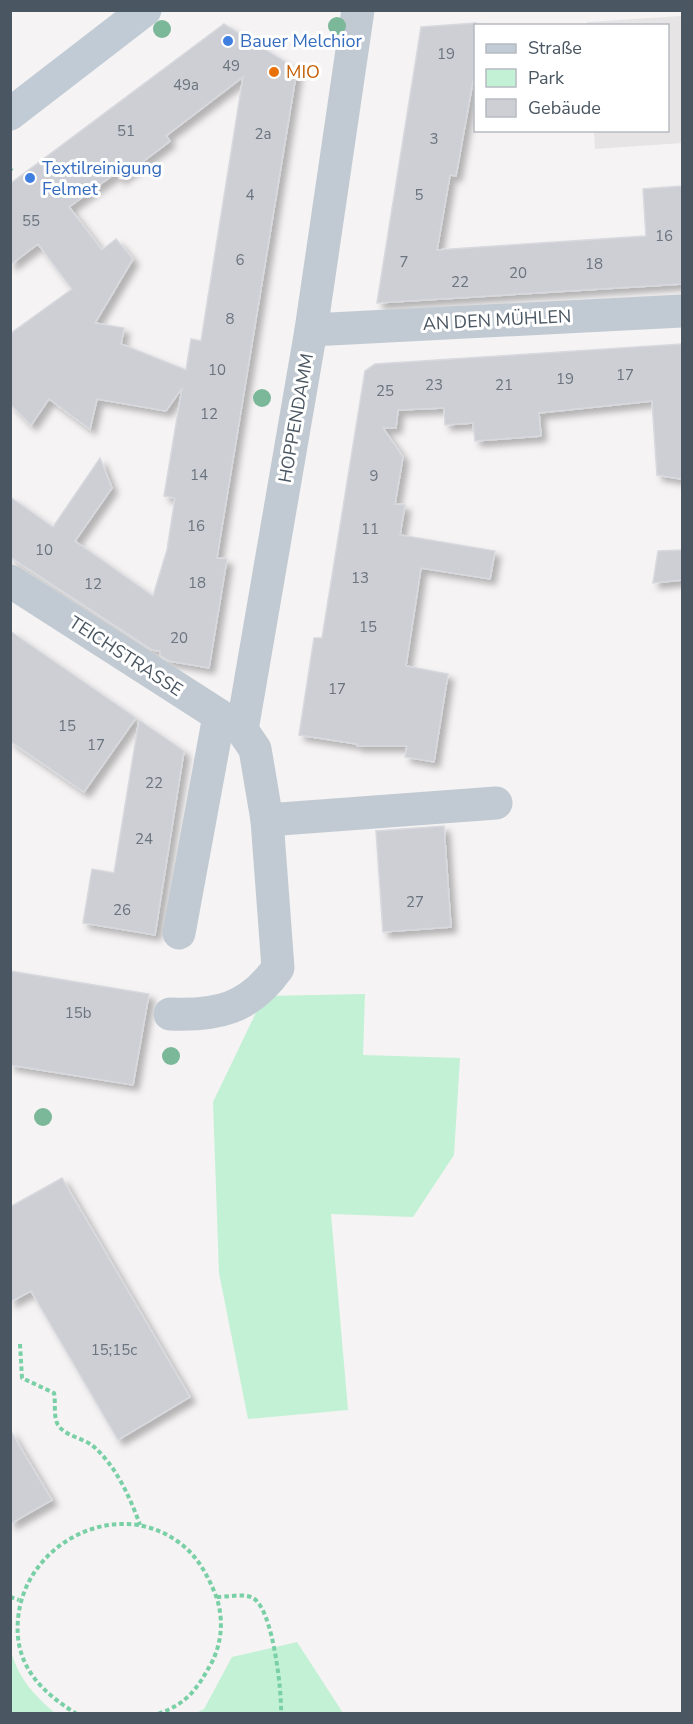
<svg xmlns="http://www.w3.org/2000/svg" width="693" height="1724" font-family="'Nunito Sans',sans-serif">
<defs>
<filter id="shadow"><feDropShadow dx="5.5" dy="5.5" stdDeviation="3" flood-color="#0004"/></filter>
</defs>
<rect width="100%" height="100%" fill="#f5f3f3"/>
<path fill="#e6e4e5" d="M 682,16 L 682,143 L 595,149 L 594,131 L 668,130 L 668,26 L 587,26 L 587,22 Z"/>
<g fill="#c3f1d5">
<path d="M 365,994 L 363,1055 L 460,1058 L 454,1155 L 413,1217 L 331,1214 L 348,1410 L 248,1419 L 219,1273 L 213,1102 L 264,996 Z"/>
<path d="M 297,1642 L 343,1713 L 196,1713 L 204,1709 L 232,1657 Z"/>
<path d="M 10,1647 C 17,1677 33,1694 55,1713 L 11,1713 Z"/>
</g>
<g fill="#cdcfd5" stroke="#d7d9de" stroke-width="1.5" fill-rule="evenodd" filter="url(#shadow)">
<path d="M 476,23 L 476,81 L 473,81 L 456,176 L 450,175 L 437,250 L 646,236 L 643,189 L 682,186 L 682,284 L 377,303 L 421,27 Z"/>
<path d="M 224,24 L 297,69 L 219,545 L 217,558 L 227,559 L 209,668 L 169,661 L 160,655 L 160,651 L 152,650 L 10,557 L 10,497 L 53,527 L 100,458 L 112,488 L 75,541 L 153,596 L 167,550 L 175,498 L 164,496 L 182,388 L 166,411 L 97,399 L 90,429 L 49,399 L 31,425 L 10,404 L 10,334 L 72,289 L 38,244 L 10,265 L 10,184 ZM 243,77 L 201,341 L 191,339 L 186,370 L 121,344 L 124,328 L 95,323 L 133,259 L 116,239 L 102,250 L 69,207 L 116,173 L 120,179 L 170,141 L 166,136 Z"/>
<path d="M 682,344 L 682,479 L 657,475 L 652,401 L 539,413 L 541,436 L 475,441 L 473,423 L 445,425 L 444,408 L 398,410 L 396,428 L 383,428 L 403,457 L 395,504 L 405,505 L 400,535 L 495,551 L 490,579 L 421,568 L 406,666 L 448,674 L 434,762 L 405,757 L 407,746 L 357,746 L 357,744 L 299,735 L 314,638 L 322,638 L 365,371 L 375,364 Z"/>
<path d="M 682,550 L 682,580 L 653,583 L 658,551 Z"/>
<path d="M 10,631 L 136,718 L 84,792 L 10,741 Z"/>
<path d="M 139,720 L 184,751 L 155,935 L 83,923 L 92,869 L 114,873 Z"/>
<path d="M 444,826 L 451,927 L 383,932 L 376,831 Z"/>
<path d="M 10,971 L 149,994 L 133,1085 L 10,1065 Z"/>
<path d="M 62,1178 L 190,1397 L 118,1440 L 31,1291 L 10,1302 L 10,1207 Z"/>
<path d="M 10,1430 L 52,1500 L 10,1524 Z"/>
</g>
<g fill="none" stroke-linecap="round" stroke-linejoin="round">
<g stroke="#7ad0a6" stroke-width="4" stroke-dasharray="4.5 3" stroke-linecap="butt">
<path d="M 10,169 L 12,171"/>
<path d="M 20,1344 L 22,1378 L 54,1393 C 56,1403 53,1416 58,1425 C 65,1436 83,1438 93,1446 C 116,1466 130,1497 140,1525"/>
<path d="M 10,1597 L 19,1600"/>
<path d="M 217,1597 C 227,1597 245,1593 253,1598 C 273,1609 282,1692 281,1714"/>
<path d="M 77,1714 C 41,1692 14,1665 18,1620 C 23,1546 113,1496 177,1541 C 195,1553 206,1572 214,1591 C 224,1614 223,1640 212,1662 C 197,1689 188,1703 158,1714"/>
</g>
<g stroke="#c1cad2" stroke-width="33">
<path d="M 311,330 L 682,311"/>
<path d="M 10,581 L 242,730"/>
<path d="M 267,820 L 496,803"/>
<path d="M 179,933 L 219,716"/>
<path d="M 170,1014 C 217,1016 249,1009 278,968 L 267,820 L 255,749 L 242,730 L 311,330 L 358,10"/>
</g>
<path stroke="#c1cbd6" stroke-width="33" d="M 10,114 L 145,10"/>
</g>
<g fill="#7bb799">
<circle cx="337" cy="26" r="9"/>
<circle cx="162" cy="29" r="9"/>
<circle cx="262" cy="398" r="9"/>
<circle cx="171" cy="1056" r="9"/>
<circle cx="43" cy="1117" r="9"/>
</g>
<g fill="#3f7fe0" stroke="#fff" stroke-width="2">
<circle cx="228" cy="41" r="6"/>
<circle cx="30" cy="178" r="6"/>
</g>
<circle fill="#e8710a" stroke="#fff" stroke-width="2" cx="274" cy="72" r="6"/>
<g text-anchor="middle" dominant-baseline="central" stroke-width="6" stroke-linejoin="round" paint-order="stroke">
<g font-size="15" fill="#6b747e">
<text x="446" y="54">19</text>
<text x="231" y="66">49</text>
<text x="186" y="85">49a</text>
<text x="126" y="131">51</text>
<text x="263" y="134">2a</text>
<text x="434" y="139">3</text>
<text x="250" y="195">4</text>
<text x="419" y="195">5</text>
<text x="31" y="221">55</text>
<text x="664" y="236">16</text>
<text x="240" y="260">6</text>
<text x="404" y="262">7</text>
<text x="594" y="264">18</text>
<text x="518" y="273">20</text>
<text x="460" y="282">22</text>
<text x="230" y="319">8</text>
<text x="217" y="370">10</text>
<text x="625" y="375">17</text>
<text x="565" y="379">19</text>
<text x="434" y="385">23</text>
<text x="504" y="385">21</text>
<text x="385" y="391">25</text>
<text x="209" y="414">12</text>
<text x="199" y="475">14</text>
<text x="374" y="476">9</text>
<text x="196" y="526">16</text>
<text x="370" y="529">11</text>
<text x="44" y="550">10</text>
<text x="360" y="578">13</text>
<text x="197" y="583">18</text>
<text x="93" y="584">12</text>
<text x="368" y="627">15</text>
<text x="179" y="638">20</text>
<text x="337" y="689">17</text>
<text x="67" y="726">15</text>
<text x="96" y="745">17</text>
<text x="154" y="783">22</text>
<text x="144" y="839">24</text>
<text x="415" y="902">27</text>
<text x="122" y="910">26</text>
<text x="78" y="1013">15b</text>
<text x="114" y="1350">15;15c</text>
</g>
<g font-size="18" fill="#366cbe" stroke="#fff" text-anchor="start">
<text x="240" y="41">Bauer Melchior</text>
<text x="42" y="168">Textilreinigung<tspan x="42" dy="21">Felmet</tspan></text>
</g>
<g font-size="18" fill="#c56008" stroke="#fff" text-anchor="start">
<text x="286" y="72">MIO</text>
</g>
<g font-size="18" fill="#4a5661" stroke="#fff">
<text transform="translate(497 320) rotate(-3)">AN DEN MÜHLEN</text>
<text transform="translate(296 418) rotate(-80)">HOPPENDAMM</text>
<text transform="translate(126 656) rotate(33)">TEICHSTRASSE</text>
</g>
</g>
<rect width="693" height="1724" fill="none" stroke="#4a5661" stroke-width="24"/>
<rect x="474" y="24" width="195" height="108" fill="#ffffff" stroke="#b7bbc0" stroke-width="1.5"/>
<rect x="486" y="44" width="30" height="9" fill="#c1cbd6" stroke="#b7bbc0" stroke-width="1.5"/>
<text x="528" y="54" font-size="18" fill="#4a5661">Straße</text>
<rect x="486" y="69" width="30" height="18" fill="#c3f1d5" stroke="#b7bbc0" stroke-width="1.5"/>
<text x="528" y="84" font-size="18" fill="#4a5661">Park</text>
<rect x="486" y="99" width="30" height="18" fill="#cdcfd5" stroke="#b7bbc0" stroke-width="1.5"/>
<text x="528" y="114" font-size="18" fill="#4a5661">Gebäude</text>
</svg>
